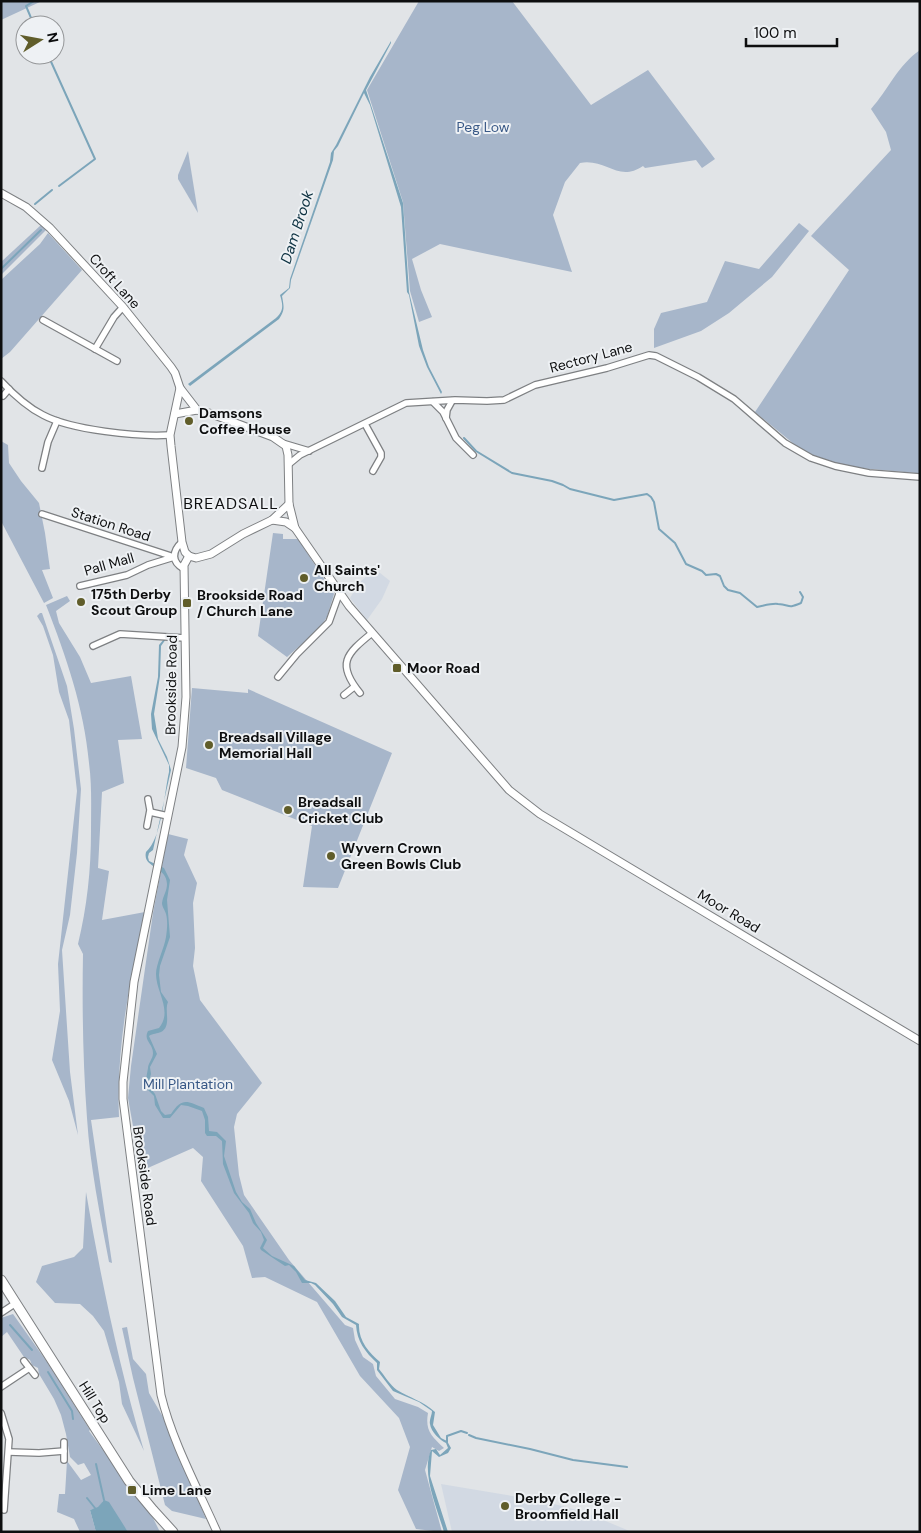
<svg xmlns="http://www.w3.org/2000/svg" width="921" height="1533" font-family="'DM Sans',sans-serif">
<rect width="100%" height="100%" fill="#e1e4e7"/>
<g fill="#d2d9e3">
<path d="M 375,569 L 390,581 L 382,599 L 367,620 L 350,598 L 359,583 Z"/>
<path d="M 441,1484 L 543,1501 L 584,1512 L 632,1532 L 452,1532 Z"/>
</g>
<g fill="#a7b6ca">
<path d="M 1,1 L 42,1 L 1,20 Z"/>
<path d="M 419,1 L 512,1 L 591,105 L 648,70 L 715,159 L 702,168 L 696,160 L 645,168 L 643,166 C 618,183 606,158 580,163 L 565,182 L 553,215 L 572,272 L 440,244 L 412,259 L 421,290 L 432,317 L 419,322 L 410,291 L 403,202 L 367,90 Z"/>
<path d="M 920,50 L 920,473 L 916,473 L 859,468 L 811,458 L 755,412 L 849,270 L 811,236 L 891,150 L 886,132 L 871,109 C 888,90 898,65 920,50 Z"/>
<path d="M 188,151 L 198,213 L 178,179 L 178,175 Z"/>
<path d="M 799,223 L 809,231 L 772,277 L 729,313 L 701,331 L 654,348 L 654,329 L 661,313 L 707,302 L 725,261 L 759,269 Z"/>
<path d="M 41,225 L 46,230 L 1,275 L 1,262 Z"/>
<path d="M 48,233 L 82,270 L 10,352 L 1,359 L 1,280 L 40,244 Z"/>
<path d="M 1,441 L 8,445 L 9,463 L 21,481 L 39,503 L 45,533 L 50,569 L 42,570 L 53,598 L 44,603 L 1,521 Z"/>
<path d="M 273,533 L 283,534 L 283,539 L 298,539 L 334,594 L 327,617 L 319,629 L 287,657 L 258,636 Z"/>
<path d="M 67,596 L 70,601 L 56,611 L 59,623 L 80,657 L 91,683 L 131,676 L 142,739 L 118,740 L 124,783 L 102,792 L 98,868 L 109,871 L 102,920 L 145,912 C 130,979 116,1047 119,1117 L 91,1120 L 112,1263 L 109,1262 C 100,1215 90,1166 87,1118 C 83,1064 82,1008 83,954 L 78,944 C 87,907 91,870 91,831 C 91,808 92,786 89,763 C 84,708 66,656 46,605 Z"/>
<path d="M 40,613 L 42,613 L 67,686 L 74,729 L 81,789 L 77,853 L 70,915 L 62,950 L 70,1072 L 78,1135 L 69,1101 L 52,1060 L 60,1011 L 58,964 L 77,791 L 69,720 L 59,692 L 53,655 L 43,626 L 37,616 Z"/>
<path d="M 192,688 L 248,693 L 248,689 L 392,753 L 338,888 L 303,887 L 312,826 L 222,790 L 216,778 L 186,768 Z"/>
<path d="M 168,834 L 188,839 L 184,855 L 197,883 L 193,903 L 195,948 L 193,966 L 200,1000 L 262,1083 L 237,1114 L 234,1127 L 239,1175 L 244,1195 L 289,1260 L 345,1325 L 353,1328 L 355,1340 L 363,1357 L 373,1364 L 376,1376 L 395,1399 L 418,1407 L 428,1413 C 425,1430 431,1436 444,1448 L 439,1451 L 432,1447 L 425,1470 L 442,1532 L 416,1529 L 398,1490 L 410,1447 L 399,1418 L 360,1376 L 317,1302 L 265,1277 L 252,1278 L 243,1246 L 201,1181 L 203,1157 L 193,1148 L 141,1171 L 128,1098 L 131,1066 L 153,913 Z"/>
<path d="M 86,1192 C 101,1280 119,1366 144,1451 L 122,1404 L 119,1382 L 104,1331 L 93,1316 L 80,1304 L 55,1303 L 36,1282 L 42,1266 L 74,1257 L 83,1248 Z"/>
<path d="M 13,1314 L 47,1362 L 90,1430 L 89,1431 L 153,1518 L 160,1532 L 128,1532 L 104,1500 L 98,1508 L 90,1510 L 96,1532 L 80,1532 L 74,1519 L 57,1512 L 59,1494 L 65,1494 L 67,1461 L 81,1480 L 91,1475 L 84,1463 L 78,1465 L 70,1457 L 66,1434 L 61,1415 L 54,1399 L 39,1374 L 38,1368 L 32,1365 L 30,1360 L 24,1357 L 7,1332 L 1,1337 L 1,1318 Z"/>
<path d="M 127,1327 L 133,1359 L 146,1374 L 149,1393 L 163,1417 L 206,1519 L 172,1511 L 165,1505 L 133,1378 L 122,1328 Z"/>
</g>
<g fill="#7ca5ba">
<path d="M 391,41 L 391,43 L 366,90 L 403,203 L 409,292 L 423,350 L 429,367 L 442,392 L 441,394 L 427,367 L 419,346 L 409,295 L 407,292 L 401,207 L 370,105 L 364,93 L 338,146 L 334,151 L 333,160 L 291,280 L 290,288 L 282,296 C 284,307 285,310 279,319 L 190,386 L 188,384 L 276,318 C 284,311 283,305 280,295 L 289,288 L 290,279 L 330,162 L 331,153 L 336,145 L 370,77 Z"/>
<path d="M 164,639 L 166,639 L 161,646 L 160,676 L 154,714 L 158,739 L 167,757 L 171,770 L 153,850 L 149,853 L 148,857 L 149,861 L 164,868 L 170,880 L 167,900 L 170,937 L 160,966 L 159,975 L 161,992 L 168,1002 C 164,1011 172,1026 161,1032 C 157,1034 153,1033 149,1036 L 157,1054 L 150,1067 L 151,1074 L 148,1085 L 155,1094 L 161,1111 L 165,1115 L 171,1114 C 182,1097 187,1101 204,1108 L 208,1117 L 209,1131 L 217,1132 L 226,1141 L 224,1156 L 236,1192 L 242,1202 L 250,1209 L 256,1223 L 267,1240 L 263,1248 L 272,1256 L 294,1266 L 305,1280 L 316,1283 L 335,1301 L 346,1317 L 359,1324 C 358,1340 369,1353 380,1362 L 379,1369 C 384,1375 390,1385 397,1390 C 410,1398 423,1401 435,1412 L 433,1425 L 441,1438 L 447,1441 L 451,1448 L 448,1453 L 439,1457 L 432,1451 L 430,1476 L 448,1532 L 444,1532 C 437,1508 421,1473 431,1450 L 436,1449 L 440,1455 L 448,1448 L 446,1443 C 440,1440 431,1432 430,1424 C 429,1420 432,1415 432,1411 L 419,1402 L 393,1391 L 377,1370 L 377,1363 C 365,1352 357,1341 356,1325 L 342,1317 L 333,1304 L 315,1285 L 311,1283 L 302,1283 L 296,1272 L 289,1265 L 285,1266 L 261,1250 L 260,1248 L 264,1240 L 261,1232 L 253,1223 L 249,1213 L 234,1193 L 223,1164 L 222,1141 L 216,1136 L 207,1136 L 205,1133 L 205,1120 L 202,1111 L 188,1106 L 181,1105 L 170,1118 L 163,1118 L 155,1105 L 154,1096 L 146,1088 C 145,1083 147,1074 148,1068 C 148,1063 153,1059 153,1053 C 153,1043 143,1041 148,1031 L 159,1028 C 173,1011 156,992 156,974 C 156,964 164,949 166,937 C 167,930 168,921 166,914 C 165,910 162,907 162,903 C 163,896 167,891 167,884 C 167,866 142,868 146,852 C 162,838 164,794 169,772 L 169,765 L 152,729 L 151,714 L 158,677 L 159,645 Z"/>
<path d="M 104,1500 L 109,1502 L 128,1532 L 96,1532 L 90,1510 L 98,1507 Z"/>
</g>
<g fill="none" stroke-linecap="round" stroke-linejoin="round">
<g stroke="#7ca5ba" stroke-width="2">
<path d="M 34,1 L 26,6 L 34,25"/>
<path d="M 48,55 L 95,159 L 59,186"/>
<path d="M 35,204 L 52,190"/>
<path d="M 1,269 L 41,230"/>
<path d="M 464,438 L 476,451 L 512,473 L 552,481 L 563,485 L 570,489 L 614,500 L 647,494 L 651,497 L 654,502 L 659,529 L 675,543 L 686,564 L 702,571 L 706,575 L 716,574 L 720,576 L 724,586 L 728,590 L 740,593 L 757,607 C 763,606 772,603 778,604 C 791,605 787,609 801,603 L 803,597 L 800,592"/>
<path d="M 10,1325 L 32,1350"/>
<path d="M 48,1372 L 72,1411 L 73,1419"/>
<path d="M 469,1435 L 476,1438 L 530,1449 L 573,1460 L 627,1467"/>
<path d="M 447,1442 L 447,1436 L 461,1431 L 467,1433"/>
<path d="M 96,1464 L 104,1500"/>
<path d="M 87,1498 L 95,1508"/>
</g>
<defs>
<g id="minor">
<path d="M 43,320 L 117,361"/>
<path d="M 95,349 L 114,317 L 123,307"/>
<path d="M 1,381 C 13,394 27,407 43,415 C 71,430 138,437 170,435"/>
<path d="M 3,396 L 9,389"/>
<path d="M 433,402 L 443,412 L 456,438 L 473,455"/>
<path d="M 446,418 L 447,410 L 452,401"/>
<path d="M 365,424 L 381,453 L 381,457 L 373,471"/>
<path d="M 282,443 L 309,451"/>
<path d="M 289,464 L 300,455 L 406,403 L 455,400 L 487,401 L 504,400 L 535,385 L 607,368 L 649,355 L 656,356 L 698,377 L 734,399 L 785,443 L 811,458 L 835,466 L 869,473 L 920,477"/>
<path d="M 42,468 L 48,442 L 57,421"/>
<path d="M 42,514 L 174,557"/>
<path d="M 182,542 C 172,551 171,562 184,569"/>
<path d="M 80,586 L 127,575 L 148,565 L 174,557"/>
<path d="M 93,646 L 120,634 L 185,638"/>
<path d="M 278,677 L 297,654 L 329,622 L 339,594"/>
<path d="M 360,693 C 336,664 346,654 372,633"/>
<path d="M 344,695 L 354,687"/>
<path d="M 150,812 L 168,816"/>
<path d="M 147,826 L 150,810 L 148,799"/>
<path d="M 1,1313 L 16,1303"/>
<path d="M 24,1361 L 35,1375"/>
<path d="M 1,1387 L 28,1369"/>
<path d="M 1,1413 L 9,1439 L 4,1510"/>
<path d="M 64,1442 L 64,1460"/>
<path d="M 9,1452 L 39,1453 L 64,1451"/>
</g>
<g id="tertiary">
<path d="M 1,193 L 26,207 L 50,228 L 123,307 L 171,367 L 175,373 L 180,388 L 170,435 L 171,446 L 182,542 L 185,552 L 189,556"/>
<path d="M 180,388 L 197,410 L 209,413 L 273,437 L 286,446 L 288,455 L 289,504 L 295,528 L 349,606 L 509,790 L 540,814 L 920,1041"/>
<path d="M 175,414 L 197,410"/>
<path d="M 272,520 L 286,522 L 295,528"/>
<path d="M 189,556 L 184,565 L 186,697 L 182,747 L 134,982 L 123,1082 L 123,1099 L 161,1395 C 172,1441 198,1489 217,1532"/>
<path d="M 189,556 L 196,558 L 211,554 L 243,534 L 272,520 L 289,504"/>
</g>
<path id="primary" d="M 1,1280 L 129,1481 L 153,1510 L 173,1532"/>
</defs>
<use href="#minor" stroke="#7e8083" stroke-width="8"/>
<use href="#tertiary" stroke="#7e8083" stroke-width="9"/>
<use href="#primary" stroke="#7e8083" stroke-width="11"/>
<use href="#minor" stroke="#fff" stroke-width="5.5"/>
<use href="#tertiary" stroke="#fff" stroke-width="7"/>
<use href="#primary" stroke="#fff" stroke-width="9"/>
</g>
<g fill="#605d2a" stroke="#eef1f4" stroke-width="2">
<circle cx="189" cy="421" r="5"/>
<circle cx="304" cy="578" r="5"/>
<circle cx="81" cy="602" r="5"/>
<rect x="182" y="598" width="10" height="10" rx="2.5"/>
<rect x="392" y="663" width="10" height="10" rx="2.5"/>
<circle cx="209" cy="745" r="5"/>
<circle cx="288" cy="810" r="5"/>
<circle cx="331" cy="856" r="5"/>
<rect x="127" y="1485" width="10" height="10" rx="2.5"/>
<circle cx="505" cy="1506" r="5"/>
</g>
<g text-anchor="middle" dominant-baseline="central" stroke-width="4" stroke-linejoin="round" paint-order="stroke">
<g font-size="14" fill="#385886" stroke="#eef1f4">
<text x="483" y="127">Peg Low</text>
<text x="188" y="1084">Mill Plantation</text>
</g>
<g font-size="14" fill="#0d0e0f" stroke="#eef1f4">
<text transform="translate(115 281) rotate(48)">Croft Lane</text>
<text transform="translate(591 357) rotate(-15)">Rectory Lane</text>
<text transform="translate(111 524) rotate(18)">Station Road</text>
<text transform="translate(109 564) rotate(-16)">Pall Mall</text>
<text transform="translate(171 685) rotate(-89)">Brookside Road</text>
<text transform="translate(729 911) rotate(31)">Moor Road</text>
<text transform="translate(145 1176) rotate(82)">Brookside Road</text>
<text transform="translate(95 1402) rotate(58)">Hill Top</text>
</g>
<g font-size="14" font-weight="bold" fill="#0d0e0f" stroke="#eef1f4" text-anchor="start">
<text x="199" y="413">Damsons<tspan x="199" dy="16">Coffee House</tspan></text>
<text x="314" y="570">All Saints'<tspan x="314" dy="16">Church</tspan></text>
<text x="91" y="594">175th Derby<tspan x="91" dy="16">Scout Group</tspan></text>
<text x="197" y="595">Brookside Road<tspan x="197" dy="16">/ Church Lane</tspan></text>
<text x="407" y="668">Moor Road</text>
<text x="219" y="737">Breadsall Village<tspan x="219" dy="16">Memorial Hall</tspan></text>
<text x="298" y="802">Breadsall<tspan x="298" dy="16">Cricket Club</tspan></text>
<text x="341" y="848">Wyvern Crown<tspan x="341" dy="16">Green Bowls Club</tspan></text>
<text x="142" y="1490">Lime Lane</text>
<text x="515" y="1498">Derby College -<tspan x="515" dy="16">Broomfield Hall</tspan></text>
</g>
<g font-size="15" font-style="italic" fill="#0c3141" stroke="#eef1f4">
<text transform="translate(297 227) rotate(-72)">Dam Brook</text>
</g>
<g font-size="16" letter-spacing="1" fill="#0d0e0f" stroke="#eef1f4">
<text x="231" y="503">BREADSALL</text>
</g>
</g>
<rect width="921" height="1533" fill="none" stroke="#0d0e0f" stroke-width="5"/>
<g transform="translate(40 40) rotate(79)"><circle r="24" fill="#eef1f4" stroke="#949698"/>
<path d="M0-4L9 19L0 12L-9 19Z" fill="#605d2a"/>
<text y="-8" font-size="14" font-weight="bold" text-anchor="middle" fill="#0d0e0f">N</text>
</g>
<path d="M746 38v8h91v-8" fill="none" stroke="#0d0e0f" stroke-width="2.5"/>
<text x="754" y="38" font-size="15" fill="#0d0e0f" stroke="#eef1f4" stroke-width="4" paint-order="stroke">100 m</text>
</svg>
